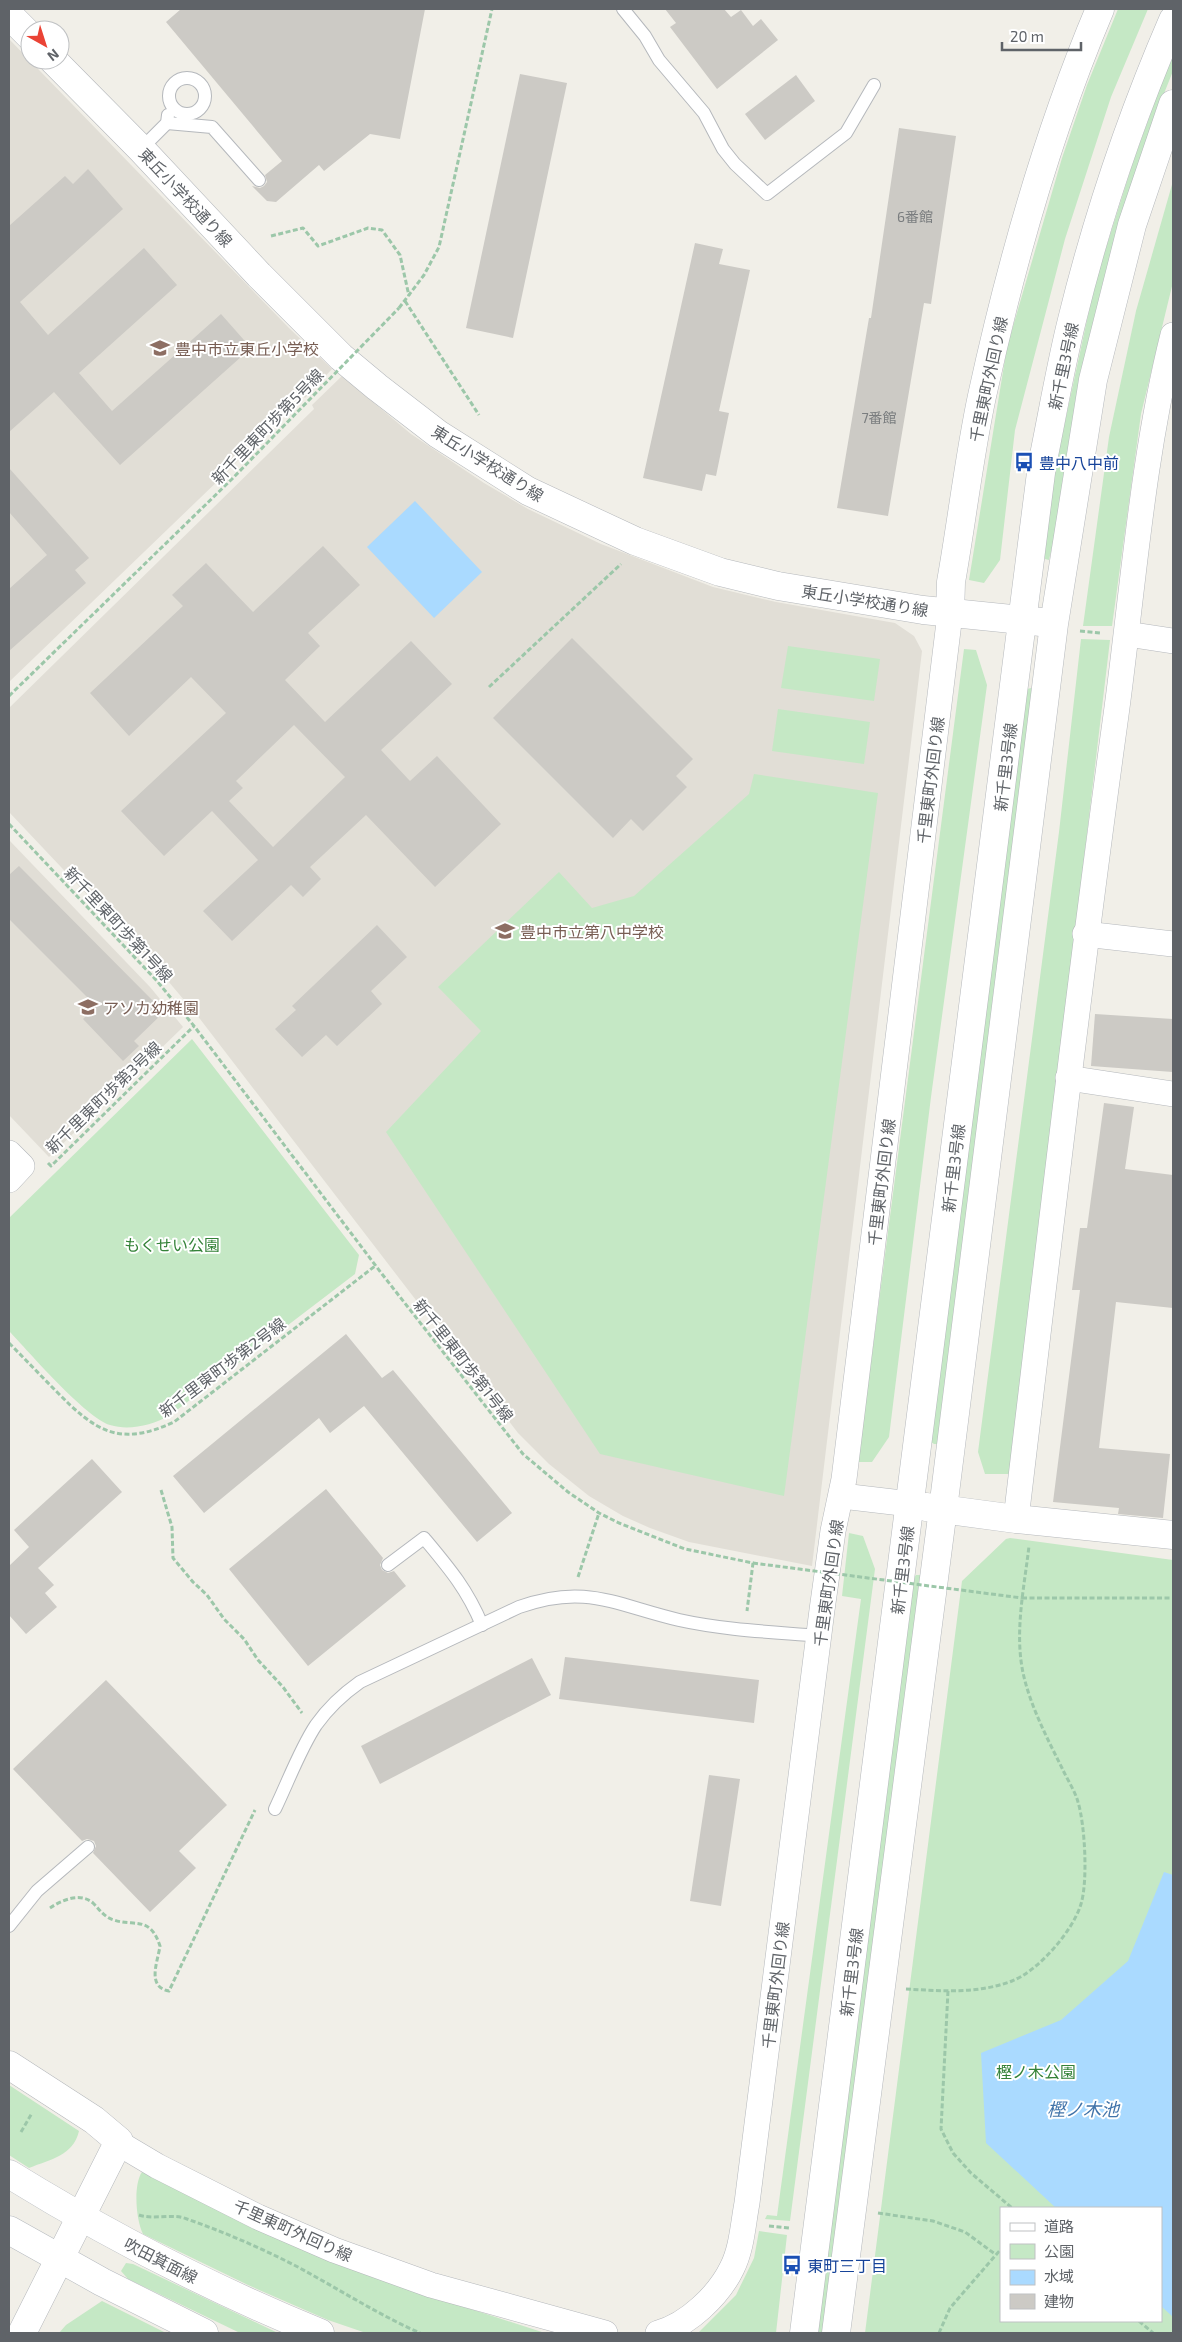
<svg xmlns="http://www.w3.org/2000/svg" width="1182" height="2342" font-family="'Exo 2','Noto Sans JP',sans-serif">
<rect width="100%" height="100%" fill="#f1efe8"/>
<g fill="#e1ded6">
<path d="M 9,39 L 289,328 L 332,369 L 305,398 L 302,395 L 225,474 L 9,682 Z"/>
<path d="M 342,376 L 411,434 L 484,483 L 528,509 L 601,544 L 713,587 L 776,602 L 895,623 L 914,636 L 922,651 L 812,1566 L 689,1542 L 650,1528 L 623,1516 L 589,1496 L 549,1464 L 518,1433 L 200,1019 L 163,975 L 9,812 L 9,708 L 314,409 L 312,405 Z"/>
<path d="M 9,840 L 150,987 L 183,1027 L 49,1157 L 9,1115 Z"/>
</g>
<g fill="#c5e8c5" fill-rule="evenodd">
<path d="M 1118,9 L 1148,9 L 1111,97 L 1065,239 L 1015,430 L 1000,560 L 984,583 L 969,580 L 1007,347 L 1062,158 L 1087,85 Z"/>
<path d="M 1173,52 L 1173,71 L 1159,106 L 1049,560 L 1045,559 L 1043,555 L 1058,454 L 1095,283 L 1133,162 Z"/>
<path d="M 1173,181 L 1173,282 L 1141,414 L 1112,626 L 1083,626 L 1109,437 L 1136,311 Z"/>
<path d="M 1081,639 L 1110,640 L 1011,1474 L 985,1474 L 978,1452 L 1059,832 Z"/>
<path d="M 788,646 L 880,659 L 874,701 L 781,688 Z"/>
<path d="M 964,649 L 976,650 L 987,685 L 931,1097 L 889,1437 L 872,1462 L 858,1462 Z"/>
<path d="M 1031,688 L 1034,689 L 938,1444 L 934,1444 L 931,1442 L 1027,689 Z"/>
<path d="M 778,709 L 870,722 L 864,764 L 772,751 Z"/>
<path d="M 754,774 L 878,793 L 784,1496 L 600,1454 L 386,1132 L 481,1031 L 438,987 L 559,872 L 592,908 L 634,896 L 749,794 Z"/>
<path d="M 192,1039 L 359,1255 L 355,1274 L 169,1416 C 152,1425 129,1431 110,1425 C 86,1418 29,1352 9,1331 L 9,1218 Z"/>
<path d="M 849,1533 L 863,1536 L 875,1569 L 790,2221 L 765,2219 L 767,2215 L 777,2216 L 861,1599 L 842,1596 Z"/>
<path d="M 1010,1538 L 1173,1560 L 1173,2333 L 865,2333 L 962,1581 L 1006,1539 ZM 1001,2208 L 1161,2208 L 1161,2321 L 1001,2321 Z"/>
<path d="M 916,1575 L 921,1575 L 825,2333 L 817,2333 L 914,1578 Z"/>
<path d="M 9,2085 L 79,2131 C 73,2156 51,2159 29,2168 L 9,2155 Z"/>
<path d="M 142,2172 L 434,2297 L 545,2333 L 366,2333 L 328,2320 L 248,2285 L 143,2234 C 136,2220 133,2185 142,2172 Z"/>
<path d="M 759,2231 L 787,2235 L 776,2333 L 698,2333 L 736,2295 L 754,2258 Z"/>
<path d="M 126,2263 L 133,2264 L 278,2333 L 240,2333 L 128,2279 L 121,2271 Z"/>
<path d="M 102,2301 L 166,2333 L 59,2333 L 66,2325 Z"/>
</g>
<g fill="#aadaff">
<path d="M 415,501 L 482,572 L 434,618 L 367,547 Z"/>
<path d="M 1164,1872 L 1173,1875 L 1173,2317 L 1161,2306 L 1161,2208 L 1056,2208 L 986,2143 L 981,2053 L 1061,2020 L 1128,1961 Z"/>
</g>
<g fill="#cccac5" fill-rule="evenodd">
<path d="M 181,9 L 425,9 L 400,139 L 370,134 L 324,171 L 319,165 L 276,202 L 267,201 L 252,186 L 260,188 L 264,186 L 267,182 L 265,175 L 282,161 L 166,22 Z"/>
<path d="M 665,9 L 724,9 L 731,17 L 741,10 L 753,26 L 761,19 L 778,40 L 717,89 L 670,27 L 676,23 Z"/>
<path d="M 520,74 L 567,83 L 513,338 L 466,328 Z"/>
<path d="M 796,75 L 815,101 L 765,140 L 745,114 Z"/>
<path d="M 899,128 L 956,136 L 931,304 L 924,303 L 888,516 L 837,508 L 869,318 L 871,318 Z"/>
<path d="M 88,169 L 123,209 L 20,302 L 48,335 L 144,248 L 177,285 L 79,373 L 112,411 L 221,314 L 251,348 L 120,465 L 54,392 L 9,432 L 9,226 L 65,176 L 73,184 Z"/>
<path d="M 695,243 L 723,249 L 719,264 L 750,270 L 719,411 L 729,413 L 716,476 L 706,474 L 702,491 L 643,478 Z"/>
<path d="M 9,468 L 89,558 L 75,570 L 86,583 L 9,651 L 9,589 L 47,555 L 9,512 Z"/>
<path d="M 323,546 L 360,585 L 308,633 L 320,646 L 285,680 L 325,722 L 411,641 L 452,684 L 381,750 L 410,781 L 437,756 L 501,824 L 435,887 L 366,815 L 310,867 L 321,879 L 303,897 L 291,885 L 232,941 L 203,911 L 258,860 L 212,811 L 164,856 L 121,811 L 226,713 L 191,677 L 129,736 L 90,693 L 183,606 L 172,595 L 206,563 L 253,612 ZM 294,725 L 345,777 L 273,847 L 229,801 L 243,788 L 236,781 Z"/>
<path d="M 572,638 L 693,759 L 676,776 L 687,787 L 643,831 L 631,819 L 613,838 L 493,718 Z"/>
<path d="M 19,866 L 164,1012 L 134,1041 L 139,1046 L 123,1061 L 83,1019 L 96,1006 L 9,919 L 9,875 Z"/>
<path d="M 377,925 L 407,957 L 371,991 L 382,1004 L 337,1046 L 326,1035 L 302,1057 L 275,1029 L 296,1010 L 292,1006 Z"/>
<path d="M 1095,1014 L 1173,1019 L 1173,1072 L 1091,1066 Z"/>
<path d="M 1104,1103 L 1134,1107 L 1125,1169 L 1173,1175 L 1173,1308 L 1116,1302 L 1099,1448 L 1170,1454 L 1163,1518 L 1118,1514 L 1119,1508 L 1053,1502 L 1080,1290 L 1072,1290 L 1080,1228 L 1087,1228 Z"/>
<path d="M 346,1334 L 382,1378 L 393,1370 L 512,1513 L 477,1542 L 364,1406 L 330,1433 L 319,1418 L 204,1513 L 173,1476 Z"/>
<path d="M 92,1459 L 122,1492 L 38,1568 L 54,1585 L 45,1593 L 57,1607 L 26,1634 L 9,1615 L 9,1566 L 29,1547 L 14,1530 Z"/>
<path d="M 326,1489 L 383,1558 L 380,1565 L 382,1570 L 388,1573 L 394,1571 L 406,1586 L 308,1666 L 229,1569 Z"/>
<path d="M 565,1657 L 759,1680 L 754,1723 L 559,1699 Z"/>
<path d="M 532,1658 L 551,1695 L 380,1784 L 361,1746 Z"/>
<path d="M 106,1680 L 227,1805 L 179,1851 L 196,1868 L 150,1912 L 93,1853 L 96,1846 L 94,1841 L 87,1839 L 82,1841 L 13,1769 Z"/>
<path d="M 709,1775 L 740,1779 L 721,1906 L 690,1901 Z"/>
</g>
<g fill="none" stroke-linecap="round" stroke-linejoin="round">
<defs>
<g id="service">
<path d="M 623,9 L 645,36 L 659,60 L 704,113 L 723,149 L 735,164 L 767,194 L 846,133 L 874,85"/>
<circle cx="187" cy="96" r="18"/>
<path d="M 167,123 L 212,127 L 259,180"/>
<path d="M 141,149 L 167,123 L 168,115"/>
<path d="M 388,1565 L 424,1538 C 449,1568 467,1589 482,1625"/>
<path d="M 275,1809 C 288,1782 300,1749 316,1725 C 328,1708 343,1694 360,1682 L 519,1607 C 586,1583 615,1605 679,1620 C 724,1630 773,1632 819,1636"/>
<path d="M 9,1926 L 37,1891 L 88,1847"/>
</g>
<g id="minor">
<path d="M 1127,634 L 1173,641"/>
<path d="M 1085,934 L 1173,944"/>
<path d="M 1068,1078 L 1173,1094"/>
<path d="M 9,1153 L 22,1166 L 9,1180"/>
<path d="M 842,1496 L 910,1504"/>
<path d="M 1016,1519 C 1048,1251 1079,983 1116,715 C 1133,590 1142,458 1173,335"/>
<path d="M 119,2141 L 125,2147 L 157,2166 L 258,2217 L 334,2250 L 431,2285 L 605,2333"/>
<path d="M 658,2333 C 688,2325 719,2295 732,2268 C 742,2248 743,2224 747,2203 L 822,1610 L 833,1531 L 844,1479 L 950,614"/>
</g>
<g id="tertiary">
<path d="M 9,15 L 30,36"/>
<path d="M 53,60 L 141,149 L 259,275 L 341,357 L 377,387 L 438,434 L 528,491 L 635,541 L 720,572 L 778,586 L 923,610 L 1041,622"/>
<path d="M 950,614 L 951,582 C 962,520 969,457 982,396 C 1011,263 1047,134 1100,9"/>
<path d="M 926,1507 L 1016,1519 L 1173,1535"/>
<path d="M 9,2065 L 94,2120 L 119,2141 L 22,2333"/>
<path d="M 804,2333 L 1042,465 C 1052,417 1060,368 1072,320 C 1097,218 1131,117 1173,20"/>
<path d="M 836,2333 L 943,1509 L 1054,624 L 1093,380 L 1132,225 L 1173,104"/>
</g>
<g id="secondary">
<path d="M 9,2174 C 108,2235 212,2289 320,2333"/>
<path d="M 9,2230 L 102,2282 L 204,2333"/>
</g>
</defs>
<use href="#service" stroke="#b5b8bc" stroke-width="14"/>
<use href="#minor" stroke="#b5b8bc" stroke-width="26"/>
<use href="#tertiary" stroke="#b5b8bc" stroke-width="29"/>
<use href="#secondary" stroke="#b6babf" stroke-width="29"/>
<g stroke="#9cc7a9" stroke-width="3" stroke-dasharray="5 2.5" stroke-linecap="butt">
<path d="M 271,236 L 303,228 L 318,246 L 368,228 L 382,230 L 400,255 L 409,296"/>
<path d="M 405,301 L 479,415"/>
<path d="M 399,308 L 424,275 L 439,247 L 492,9"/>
<path d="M 1080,631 L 1101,633"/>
<path d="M 489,687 L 621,564"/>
<path d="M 9,696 L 232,479 L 308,401"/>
<path d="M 9,824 L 157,981 L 194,1026 L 382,1274 L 523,1454 L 568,1492 L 599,1513 L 619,1523 L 685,1549 L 753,1563 L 747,1611"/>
<path d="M 48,1163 L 51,1166 L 194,1026"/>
<path d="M 9,1343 C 25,1359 41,1376 57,1392 C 96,1432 120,1447 174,1422 L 375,1266"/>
<path d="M 161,1490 L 172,1527 L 173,1558 L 193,1582 L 207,1595 L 224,1619 L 244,1639 L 258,1660 L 283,1687 L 302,1713"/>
<path d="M 578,1577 L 599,1513"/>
<path d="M 1022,1598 L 1173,1598"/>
<path d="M 50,1908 C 62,1900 80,1892 93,1903 C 100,1910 104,1917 114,1920 C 134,1927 150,1915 160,1946 C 158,1961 146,1987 169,1991 L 255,1810"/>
<path d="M 906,1989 C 941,1991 978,1994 1012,1981 C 1038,1971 1073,1931 1081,1904 C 1088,1881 1085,1825 1078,1802 C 1075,1791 1067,1779 1062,1768 C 1048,1740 1033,1711 1025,1681 C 1013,1637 1024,1590 1029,1546"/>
<path d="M 948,1991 L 941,2129 L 953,2153 L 971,2173 L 1012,2208"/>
<path d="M 21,2132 L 32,2113"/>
<path d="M 878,2213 L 933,2221 L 965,2232 L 995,2254"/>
<path d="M 139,2215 C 155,2220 173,2213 187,2219 C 224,2232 261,2248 296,2266 C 337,2288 377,2314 420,2333"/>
<path d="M 769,2226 L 790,2228"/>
<path d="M 1139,2321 L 1153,2333"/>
<path d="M 113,2333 L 113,2332"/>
<path d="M 939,2333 L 950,2308 L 1001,2249"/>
</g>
<use href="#service" stroke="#fff" stroke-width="12"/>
<use href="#minor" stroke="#fff" stroke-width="25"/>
<use href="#tertiary" stroke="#fff" stroke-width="28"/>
<use href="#secondary" stroke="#fff" stroke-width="28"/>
<g stroke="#9cc7a9" stroke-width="3" stroke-dasharray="5 2.5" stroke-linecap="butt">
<path d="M 308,401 L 399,308"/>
<path d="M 753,1563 L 1022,1598"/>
</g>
</g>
<defs>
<symbol id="school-bare" viewBox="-9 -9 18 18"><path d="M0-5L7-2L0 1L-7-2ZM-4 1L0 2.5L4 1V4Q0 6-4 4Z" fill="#8d6e63" stroke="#fff" stroke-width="2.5" paint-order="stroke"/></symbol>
<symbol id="bus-bare" viewBox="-9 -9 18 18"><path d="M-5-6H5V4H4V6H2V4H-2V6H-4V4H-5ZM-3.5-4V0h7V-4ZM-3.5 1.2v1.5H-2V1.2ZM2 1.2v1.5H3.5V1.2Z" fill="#1a4fb4" stroke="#fff" stroke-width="2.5" paint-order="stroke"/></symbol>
</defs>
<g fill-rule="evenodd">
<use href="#school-bare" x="146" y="334" width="28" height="28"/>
<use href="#bus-bare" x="1010" y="448" width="28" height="28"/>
<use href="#school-bare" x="491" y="917" width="28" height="28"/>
<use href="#school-bare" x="74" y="993" width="28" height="28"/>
<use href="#bus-bare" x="778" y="2251" width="28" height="28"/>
</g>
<g text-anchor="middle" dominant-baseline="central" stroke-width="4" stroke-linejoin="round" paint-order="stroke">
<g font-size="14" fill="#7a7d7f">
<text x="915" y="216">6番館</text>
<text x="879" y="417">7番館</text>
</g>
<g font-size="16" fill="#5f6368" stroke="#fff">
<text transform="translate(186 197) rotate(47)">東丘小学校通り線</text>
<text transform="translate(1063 366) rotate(-78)">新千里3号線</text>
<text transform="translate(988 379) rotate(-78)">千里東町外回り線</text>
<text transform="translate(267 426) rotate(-46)">新千里東町歩第5号線</text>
<text transform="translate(488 463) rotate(32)">東丘小学校通り線</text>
<text transform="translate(865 600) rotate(9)">東丘小学校通り線</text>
<text transform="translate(1005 767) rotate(-83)">新千里3号線</text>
<text transform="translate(930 780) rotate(-83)">千里東町外回り線</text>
<text transform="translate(119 924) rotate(47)">新千里東町歩第1号線</text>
<text transform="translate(103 1097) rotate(-44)">新千里東町歩第3号線</text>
<text transform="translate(953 1168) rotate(-83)">新千里3号線</text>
<text transform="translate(881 1182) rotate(-83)">千里東町外回り線</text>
<text transform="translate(464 1360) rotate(52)">新千里東町歩第1号線</text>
<text transform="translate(222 1367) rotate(-37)">新千里東町歩第2号線</text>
<text transform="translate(902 1570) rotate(-83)">新千里3号線</text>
<text transform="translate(828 1583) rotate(-82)">千里東町外回り線</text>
<text transform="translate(851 1972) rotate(-83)">新千里3号線</text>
<text transform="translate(775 1985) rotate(-83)">千里東町外回り線</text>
<text transform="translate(293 2230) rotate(24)">千里東町外回り線</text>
<text transform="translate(161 2260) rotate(27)">吹田箕面線</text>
</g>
<g font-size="16" fill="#785e54" stroke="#fff" text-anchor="start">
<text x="175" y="348">豊中市立東丘小学校</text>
<text x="520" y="931">豊中市立第八中学校</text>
<text x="103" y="1007">アソカ幼稚園</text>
</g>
<g font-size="16" fill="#164399" stroke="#fff" text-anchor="start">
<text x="1039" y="462">豊中八中前</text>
<text x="807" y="2265">東町三丁目</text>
</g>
<g font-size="16" fill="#348238" stroke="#fff">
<text x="172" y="1244">もくせい公園</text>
<text x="1036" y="2071">樫ノ木公園</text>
</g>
<g font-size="18" font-style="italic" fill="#4174aa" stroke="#fff">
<text x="1083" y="2109">樫ノ木池</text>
</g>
</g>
<rect width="1182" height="2342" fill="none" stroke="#5f6368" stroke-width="20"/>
<rect x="1000" y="2207" width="162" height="115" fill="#ffffff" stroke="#bfc1c3"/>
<rect x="1010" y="2223" width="25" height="8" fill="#ffffff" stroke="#bfc1c3"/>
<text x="1044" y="2232" font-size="15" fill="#5f6368">道路</text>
<rect x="1010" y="2244" width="25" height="15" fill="#c5e8c5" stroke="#bfc1c3"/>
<text x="1044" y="2257" font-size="15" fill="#5f6368">公園</text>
<rect x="1010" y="2270" width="25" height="15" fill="#aadaff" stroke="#bfc1c3"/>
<text x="1044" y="2282" font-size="15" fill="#5f6368">水域</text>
<rect x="1010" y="2294" width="25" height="15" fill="#cccac5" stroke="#bfc1c3"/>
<text x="1044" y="2307" font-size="15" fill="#5f6368">建物</text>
<g transform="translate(45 45) rotate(141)"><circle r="24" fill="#ffffff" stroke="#bfc1c3"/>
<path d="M0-4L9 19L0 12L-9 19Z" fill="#ea4335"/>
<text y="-8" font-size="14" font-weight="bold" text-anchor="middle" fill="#5f6368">N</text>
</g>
<path d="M1002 42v8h79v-8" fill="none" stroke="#5f6368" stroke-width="2.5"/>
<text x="1010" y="42" font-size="15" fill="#5f6368" stroke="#ffffff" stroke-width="4" paint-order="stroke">20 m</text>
</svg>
